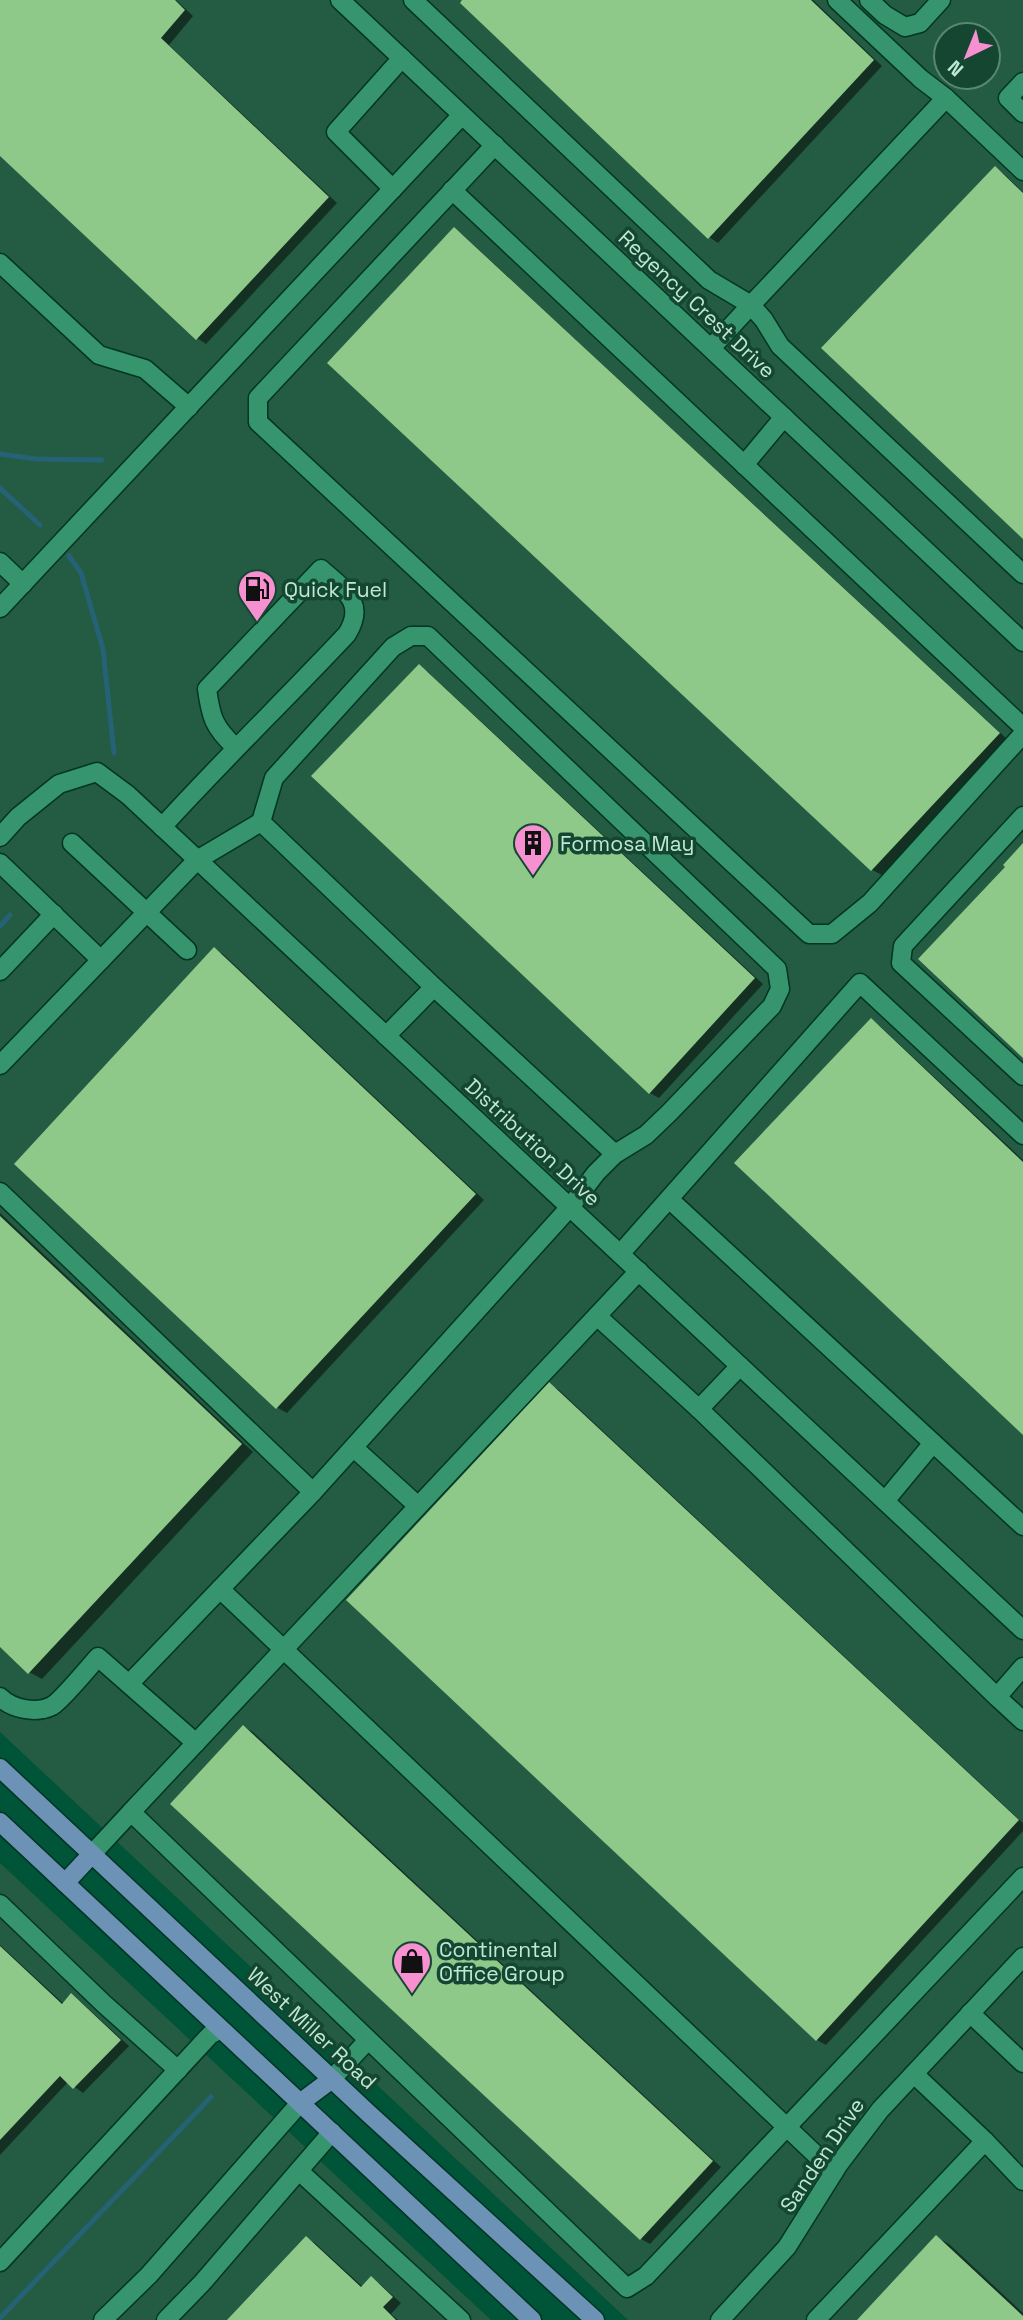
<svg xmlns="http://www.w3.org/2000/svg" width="1023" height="2320" font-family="'Space Grotesk',sans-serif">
<rect width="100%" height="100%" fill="#005438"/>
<g fill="#245b43" fill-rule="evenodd">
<path d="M 0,0 L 1023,0 L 1023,2320 L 628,2320 L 0,1732 ZM 946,35 L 988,35 L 988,77 L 946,77 Z"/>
<path d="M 0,1863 L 491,2320 L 0,2320 Z"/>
</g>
<g fill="#0007">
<path d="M 0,0 L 176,0 L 193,16 L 169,45 L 337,203 L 206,344 L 197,338 L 0,153 Z"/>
<path d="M 465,0 L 813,0 L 882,66 L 718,243 L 709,237 Z"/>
<path d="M 995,168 L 1004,174 L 1023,192 L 1023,537 Z"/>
<path d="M 454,229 L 463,235 L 1008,740 L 882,875 L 872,870 Z"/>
<path d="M 419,666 L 428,672 L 763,984 L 659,1098 L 650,1093 Z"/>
<path d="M 214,949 L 223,954 L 484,1200 L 287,1413 L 278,1408 L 17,1164 Z"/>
<path d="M 871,1020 L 880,1026 L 1023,1160 L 1023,1433 Z"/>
<path d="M 0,1213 L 253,1452 L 42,1679 L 29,1672 L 0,1644 Z"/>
<path d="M 549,1384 L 559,1390 L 1023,1823 L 1023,1831 L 826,2045 L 817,2040 Z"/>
<path d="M 244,1727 L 253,1732 L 721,2167 L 650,2244 L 641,2239 Z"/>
<path d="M 0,1945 L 64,2004 L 71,1996 L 80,2001 L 129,2046 L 83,2093 L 68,2082 L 0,2155 Z"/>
<path d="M 936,2237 L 949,2244 L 1023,2313 L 1023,2320 L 860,2320 Z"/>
<path d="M 306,2238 L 315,2243 L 363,2287 L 371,2279 L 380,2284 L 401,2303 L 391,2314 L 398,2320 L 230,2320 Z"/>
</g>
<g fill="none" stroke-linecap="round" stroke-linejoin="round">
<g stroke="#266275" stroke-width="5">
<path d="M 0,454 L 37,459 L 102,460"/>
<path d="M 0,488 L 40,525"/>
<path d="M 69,556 L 81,573 L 103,649 L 114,753"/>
<path d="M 0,926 L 10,915"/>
<path d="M 0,2318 L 211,2097"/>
</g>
</g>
<g fill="#8fc98a">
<path d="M 0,0 L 175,0 L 185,10 L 161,38 L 329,197 L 196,340 L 0,156 Z"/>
<path d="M 462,0 L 811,0 L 874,60 L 708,239 L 460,3 Z"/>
<path d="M 995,166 L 1023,193 L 1023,539 L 821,348 Z"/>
<path d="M 454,227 L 1000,733 L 871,871 L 327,363 Z"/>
<path d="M 419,664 L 755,978 L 649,1094 L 311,776 Z"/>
<path d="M 1023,843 L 1023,1058 L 918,959 L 1005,867 L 1003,865 Z"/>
<path d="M 214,947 L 476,1194 L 276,1409 L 14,1164 Z"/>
<path d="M 871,1018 L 1023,1162 L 1023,1435 L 734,1163 Z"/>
<path d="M 0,1216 L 242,1444 L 28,1674 L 0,1647 Z"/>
<path d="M 549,1382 L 1019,1820 L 816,2041 L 346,1600 Z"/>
<path d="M 243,1725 L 713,2161 L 640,2240 L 170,1804 Z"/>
<path d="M 0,1946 L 62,2004 L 71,1993 L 121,2040 L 73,2089 L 60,2076 L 0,2140 Z"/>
<path d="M 936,2235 L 1023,2316 L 1023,2320 L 857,2320 Z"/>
<path d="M 306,2236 L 361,2287 L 371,2276 L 393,2297 L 383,2307 L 396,2320 L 227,2320 Z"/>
</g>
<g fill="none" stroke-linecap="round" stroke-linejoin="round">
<defs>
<g id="minor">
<path d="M 340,0 L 1023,642"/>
<path d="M 413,0 L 709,280 L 751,305 L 711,348"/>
<path d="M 837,0 L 921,79 L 946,98"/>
<path d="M 869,0 L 885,15 L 905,27 L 920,23 L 941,0"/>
<path d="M 1023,82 L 1008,98 L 1023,113"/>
<path d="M 495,145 L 258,398 L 258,422 L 809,934 L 832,934 L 870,903 L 1023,734"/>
<path d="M 1023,171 L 946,98 L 751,305 L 764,320 L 780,346 L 1023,574"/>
<path d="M 393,189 L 336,132 L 402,58"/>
<path d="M 452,190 L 1023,727"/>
<path d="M 0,263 L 99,355 L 145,369 L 189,407"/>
<path d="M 744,465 L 784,417"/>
<path d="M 0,562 L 23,584"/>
<path d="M 0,608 L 462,115"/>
<path d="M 1023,816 L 903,946 L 901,963 L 1023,1076"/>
<path d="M 261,822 L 434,987 L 615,1154"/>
<path d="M 162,827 C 222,761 286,699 347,634 C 367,602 343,589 321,569 L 207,689 C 211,718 214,727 235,747"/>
<path d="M 0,837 L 18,817 L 59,784 L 97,772 L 128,795 L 1023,1630"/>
<path d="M 72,843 L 187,950"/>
<path d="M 0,863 L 101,960"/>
<path d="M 0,971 L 54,914"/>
<path d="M 386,1036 L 434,987"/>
<path d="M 0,1065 L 197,860 L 261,822 L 274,778 L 393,647 L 411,636 L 428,636 L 777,969 L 780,989 L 772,1006 L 669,1113 L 646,1135 L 615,1154 L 596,1173 L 570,1207 L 313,1492"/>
<path d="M 0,1192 L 313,1492 L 129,1684"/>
<path d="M 669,1199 L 1023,1526"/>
<path d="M 620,1254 L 860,983 L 1023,1135"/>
<path d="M 597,1316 L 699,1409"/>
<path d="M 740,1366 L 699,1409 L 997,1697"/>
<path d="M 354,1448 L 418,1506"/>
<path d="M 885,1501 L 933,1443"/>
<path d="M 220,1589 L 834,2172"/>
<path d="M 1023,1667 L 997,1697 L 1023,1721"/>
<path d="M 0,1697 C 12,1709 36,1714 52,1706 C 62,1700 88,1668 98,1657 L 196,1743"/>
<path d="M 131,1812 L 639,1271"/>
<path d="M 92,1854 L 131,1812 L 627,2288 L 646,2276 L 1023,1877"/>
<path d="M 0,1904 L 104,2004 L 178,2070"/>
<path d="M 970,2013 L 1023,2063"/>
<path d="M 332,2079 L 368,2040"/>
<path d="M 985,2141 L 1023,2181"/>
<path d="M 299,2171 L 461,2320"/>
<path d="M 0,2262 L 210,2035 L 220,2029"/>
<path d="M 103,2320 L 149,2275 L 300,2103"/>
<path d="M 166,2320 L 202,2283 L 332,2132"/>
<path d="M 720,2320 L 787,2247 L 839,2164 L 880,2110 L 1023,1957"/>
<path d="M 816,2320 L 985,2141 L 914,2074"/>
</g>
<g id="major">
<path d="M 0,1768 L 367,2112 L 595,2320"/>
<path d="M 0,1822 L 532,2320"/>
<path d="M 65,1883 L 92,1854"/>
<path d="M 300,2103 L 332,2079"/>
</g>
</defs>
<use href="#minor" stroke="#003623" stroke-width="21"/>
<use href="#major" stroke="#003623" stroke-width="21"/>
<use href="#minor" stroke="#37956e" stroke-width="18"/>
<use href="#major" stroke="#6c92b5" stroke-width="18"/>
</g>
<defs>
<symbol id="fuel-pin" viewBox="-11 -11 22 30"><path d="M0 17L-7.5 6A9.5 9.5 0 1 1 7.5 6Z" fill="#f690d0" stroke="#144632"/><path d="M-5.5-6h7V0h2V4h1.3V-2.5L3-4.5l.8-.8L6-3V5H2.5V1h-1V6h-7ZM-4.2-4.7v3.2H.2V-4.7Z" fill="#111"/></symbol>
<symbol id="building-pin" viewBox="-11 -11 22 30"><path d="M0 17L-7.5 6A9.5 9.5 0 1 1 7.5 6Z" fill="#f690d0" stroke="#144632"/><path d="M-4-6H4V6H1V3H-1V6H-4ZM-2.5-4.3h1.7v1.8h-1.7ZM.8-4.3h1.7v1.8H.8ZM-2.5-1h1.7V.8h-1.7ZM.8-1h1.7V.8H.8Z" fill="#111"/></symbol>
<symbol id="shop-pin" viewBox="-11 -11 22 30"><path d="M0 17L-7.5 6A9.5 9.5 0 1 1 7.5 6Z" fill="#f690d0" stroke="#144632"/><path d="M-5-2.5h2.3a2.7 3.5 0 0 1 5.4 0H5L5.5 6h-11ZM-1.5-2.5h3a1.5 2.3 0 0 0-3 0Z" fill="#111"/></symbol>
</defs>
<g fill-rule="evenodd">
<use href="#fuel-pin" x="235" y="567" width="44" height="60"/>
<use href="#building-pin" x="511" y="821" width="44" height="60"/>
<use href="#shop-pin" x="390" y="1939" width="44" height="60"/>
</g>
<g text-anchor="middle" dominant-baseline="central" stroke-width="7" stroke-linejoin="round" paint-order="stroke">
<g font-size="21" fill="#bee9d3" stroke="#144632">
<text transform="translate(697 304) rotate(43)">Regency Crest Drive</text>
<text transform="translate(533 1142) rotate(43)">Distribution Drive</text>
<text transform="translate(312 2028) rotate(43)">West Miller Road</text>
<text transform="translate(822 2155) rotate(-56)">Sanden Drive</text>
</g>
<g font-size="21" fill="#bee9d3" stroke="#144632" text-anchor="start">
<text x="284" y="589">Quick Fuel</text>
<text x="560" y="843">Formosa May</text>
<text x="439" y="1949">Continental<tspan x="439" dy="24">Office Group</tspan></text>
</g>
</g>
<g transform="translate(967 56) rotate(223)"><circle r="33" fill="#144632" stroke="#588772" stroke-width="2"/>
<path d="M0-5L12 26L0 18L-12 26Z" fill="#f690d0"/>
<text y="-10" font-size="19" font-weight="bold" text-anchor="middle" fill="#bee9d3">N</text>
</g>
</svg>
